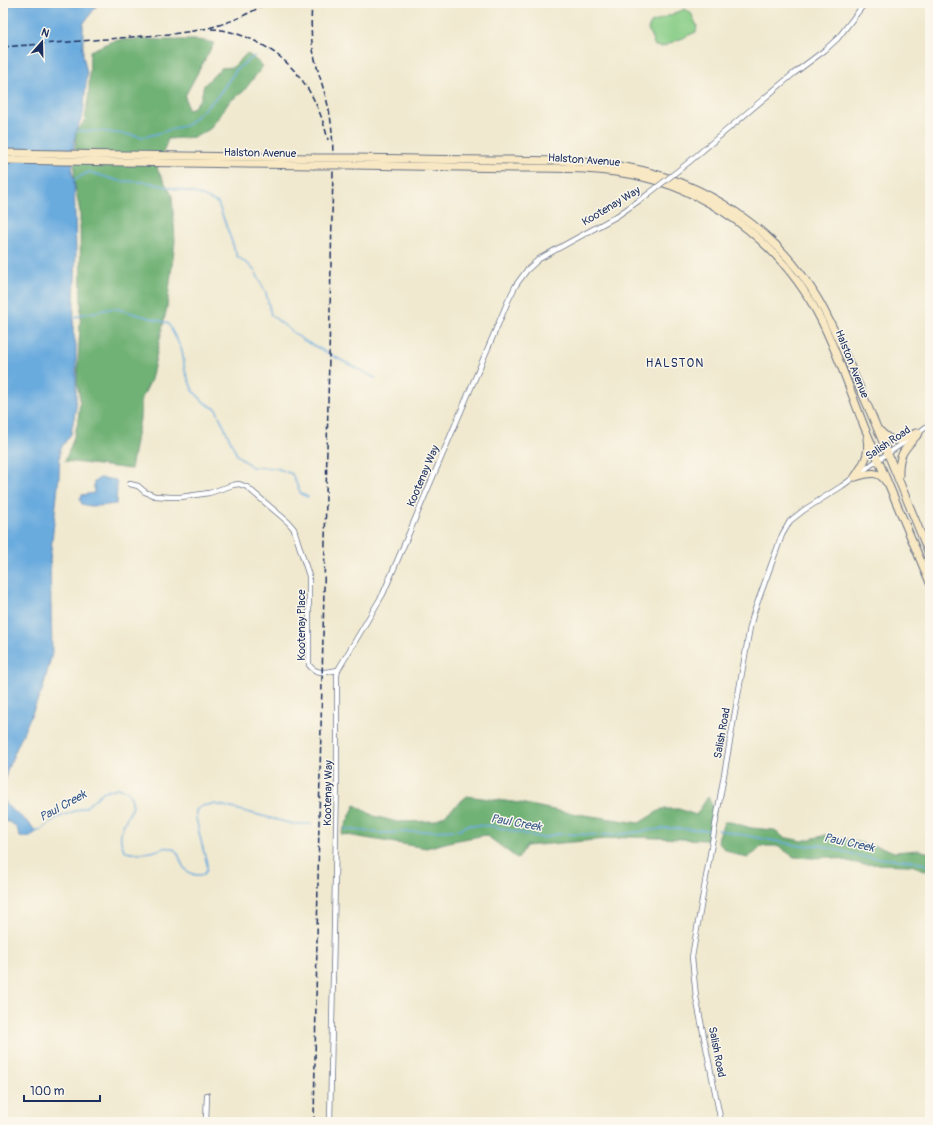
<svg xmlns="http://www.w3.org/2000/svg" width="933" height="1125" font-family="Pangolin,sans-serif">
<rect width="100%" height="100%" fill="#fbf7ec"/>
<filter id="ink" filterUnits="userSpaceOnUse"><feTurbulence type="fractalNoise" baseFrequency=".025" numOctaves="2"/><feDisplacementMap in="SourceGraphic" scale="8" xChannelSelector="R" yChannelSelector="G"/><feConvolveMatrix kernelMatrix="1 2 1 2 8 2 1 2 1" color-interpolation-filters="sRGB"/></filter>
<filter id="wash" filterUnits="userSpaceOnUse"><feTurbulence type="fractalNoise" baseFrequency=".012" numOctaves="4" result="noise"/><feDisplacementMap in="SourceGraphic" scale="16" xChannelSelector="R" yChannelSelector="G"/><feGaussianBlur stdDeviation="0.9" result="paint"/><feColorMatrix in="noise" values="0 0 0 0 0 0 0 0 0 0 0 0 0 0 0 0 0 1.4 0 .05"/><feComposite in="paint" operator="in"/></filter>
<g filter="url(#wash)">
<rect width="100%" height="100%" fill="#f0e9cf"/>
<path fill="#8ace88" stroke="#527e73" d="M 685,9 L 691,13 L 697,26 L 696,32 L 662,47 L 655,46 L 648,29 L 651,23 Z"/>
<g fill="#6fb174" stroke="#457069">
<path d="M 148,39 C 157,40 166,40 175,40 C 188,40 200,39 214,43 L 185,96 L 188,110 L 193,108 L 201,98 L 204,85 L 221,68 L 233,67 L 247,53 L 263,66 L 243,92 L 230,101 L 210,129 L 195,137 L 168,139 L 157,169 L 172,195 L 175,241 L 167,307 L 151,380 L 141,400 L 140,419 L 131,469 L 65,461 L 73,440 L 78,422 L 80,400 L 77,381 L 81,307 L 80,212 L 74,180 L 76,131 L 85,121 L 89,92 L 90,51 L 115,40 Z"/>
<path d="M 467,796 L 520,803 L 564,812 L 639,823 L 662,809 L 679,809 L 696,815 L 708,797 L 715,811 L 707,840 L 631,837 L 526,846 L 518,859 L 486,835 L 453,841 L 426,848 L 341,834 L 355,805 L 374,816 L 397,822 L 434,821 L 445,815 Z"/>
<path d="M 724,822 L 731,822 L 751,828 L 775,830 L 783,837 L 802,841 L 826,835 L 884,848 L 894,852 L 919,850 L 930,853 L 930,872 L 911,865 L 861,864 L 830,857 L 813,858 L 794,857 L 781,848 L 776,846 L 762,846 L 756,852 L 747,858 C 737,855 724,851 718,842 L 719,836 Z"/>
</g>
<g fill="#6aabde" stroke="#426d9e">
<path d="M 3,3 L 97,3 L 95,8 L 83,24 L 83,55 L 87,74 L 83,114 L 76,131 L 74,142 L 72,172 L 74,180 L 76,252 L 73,331 L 76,345 L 76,407 L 71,434 L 60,449 L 59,477 L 50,559 L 52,653 L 43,688 L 7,770 L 3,793 Z"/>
<path d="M 100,478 L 116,480 L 117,486 L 116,504 C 104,505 93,508 82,504 L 80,500 L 82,495 L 94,493 L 94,482 Z"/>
<path d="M 3,794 L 5,804 L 30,824 L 36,832 C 31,837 27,838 20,837 C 17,826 14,823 3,820 Z"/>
</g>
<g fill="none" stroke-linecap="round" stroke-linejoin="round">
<g stroke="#6aabde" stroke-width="1.5">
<path d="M 76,131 L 100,131 L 145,137 L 187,125 L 217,97 L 237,69 L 254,56"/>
<path d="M 74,180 L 89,172 L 119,181 L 146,182 L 198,194 L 218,203 L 237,256 L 254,269 L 266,293 L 271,315 L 303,340 L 375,378"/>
<path d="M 74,318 L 80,315 L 114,308 L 168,323 L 182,350 L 185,371 L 193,391 L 205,403 L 216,409 L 237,455 L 252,467 L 276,468 L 292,474 L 301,494 L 308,497"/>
<path d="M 345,829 L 381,833 L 457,830 L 469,825 L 492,826 L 542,838 L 557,834 L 614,835 L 667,828 L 709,830"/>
<path d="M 718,830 L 801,846 L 819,845 L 864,857 L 915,861 L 930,866"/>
<path d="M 36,832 L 44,828 L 56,818 L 86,807 L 104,791 L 110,790 L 117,788 L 127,791 L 131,797 L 133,807 C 127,818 117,832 122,845 C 123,849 126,852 130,853 C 133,853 137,853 140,853 C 144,852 150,853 155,851 C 162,849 168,845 175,850 C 180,854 179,859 182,864 C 186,873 195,877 204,874 L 207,870 L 207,864 L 200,837 L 196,818 L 196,810 L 202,806 L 213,804 L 224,806 L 293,824 L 312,824"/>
</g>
</g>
</g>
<g filter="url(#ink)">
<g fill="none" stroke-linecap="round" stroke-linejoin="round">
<defs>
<g id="minor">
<path d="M 689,162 L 793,74 L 825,50 L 838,38 L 865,3"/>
<path d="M 917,434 L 930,424"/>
<path d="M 130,484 L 138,486 L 145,492 L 155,496 L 171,497 L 181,497 L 209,493 L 233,485 L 239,484 L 247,487 L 288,522 L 294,529 L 297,539 L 309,576 L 309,665 C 316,675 328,672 338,670"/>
<path d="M 206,1122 L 207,1095"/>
<path d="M 330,1122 L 337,782 L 337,675 L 338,670 L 383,594 L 508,301 L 516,285 L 527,270 L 539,259 L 617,216 L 647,195"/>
<path d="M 721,1122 L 696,997 L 692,957 L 750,627 L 754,612 L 782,535 L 790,521 L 804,510 L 842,486 L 875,462 L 911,438"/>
</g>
<g id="secondary">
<path d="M 3,153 L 314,158"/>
<path d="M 355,158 C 407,159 458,160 510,160 C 548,161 587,160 625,167 C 705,181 778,230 819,301 C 837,333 851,368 866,402 C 888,453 909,505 930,556"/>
<path d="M 3,160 L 313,165"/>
<path d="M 355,165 C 407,166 460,167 513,168 C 556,168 601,167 643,177 C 719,195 786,250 821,320 C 838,354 850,390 864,426 C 886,478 908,531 930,583"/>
<path d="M 880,431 C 895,446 899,440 916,433"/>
<path d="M 899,476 C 898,453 905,449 919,433"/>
<path d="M 855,477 C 863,465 870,455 867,439"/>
<path d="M 855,477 C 867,474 878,469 886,482"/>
</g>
</defs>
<use href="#minor" stroke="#667086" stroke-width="6"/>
<use href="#secondary" stroke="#667086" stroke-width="9"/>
<use href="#minor" stroke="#fff" stroke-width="4.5"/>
<use href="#secondary" stroke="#f8e8c3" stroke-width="7"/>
<g stroke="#1b2f5e" stroke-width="1.5" stroke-dasharray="6 3" stroke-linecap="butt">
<path d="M 312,3 C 311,16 311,30 312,43 C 315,66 324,87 329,110 C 333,130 333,151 333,171 L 319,821 L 314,1122"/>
<path d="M 211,29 C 223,29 235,33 246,37 C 292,56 317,92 328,140"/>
<path d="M 3,47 L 171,34 C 187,32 204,30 219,25 C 236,20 252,12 267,3"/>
</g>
<defs>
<path id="minor-bridge" d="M 647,195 L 689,162"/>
<g id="secondary-bridge">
<path d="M 314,158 L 355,158"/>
<path d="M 313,165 L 355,165"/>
</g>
</defs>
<use href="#minor-bridge" stroke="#667086" stroke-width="6" stroke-linecap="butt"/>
<use href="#secondary-bridge" stroke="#667086" stroke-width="9" stroke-linecap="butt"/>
<use href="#minor-bridge" stroke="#fff" stroke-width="4.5"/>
<use href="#secondary-bridge" stroke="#f8e8c3" stroke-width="7"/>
</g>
</g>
<g text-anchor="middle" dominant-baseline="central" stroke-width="3" stroke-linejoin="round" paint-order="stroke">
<g font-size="11" fill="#1b2f5e" stroke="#fbf7ec">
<text transform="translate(260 153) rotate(1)">Halston Avenue</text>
<text transform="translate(584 160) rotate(4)">Halston Avenue</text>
<text transform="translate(611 206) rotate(-31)">Kootenay Way</text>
<text transform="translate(852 364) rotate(68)">Halston Avenue</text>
<text transform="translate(888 443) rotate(-34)">Salish Road</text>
<text transform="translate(423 476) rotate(-67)">Kootenay Way</text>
<text transform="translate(301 625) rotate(-90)">Kootenay Place</text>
<text transform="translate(722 733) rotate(-80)">Salish Road</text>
<text transform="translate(328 793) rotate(-89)">Kootenay Way</text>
<text transform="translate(717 1052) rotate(79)">Salish Road</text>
</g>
<g font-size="12" letter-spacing="1" fill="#1b2f5e" stroke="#fbf7ec">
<text x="675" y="363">HALSTON</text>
</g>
<g font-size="12" font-style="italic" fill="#375a8b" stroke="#fbf7ec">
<text transform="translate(63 806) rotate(-29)">Paul Creek</text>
<text transform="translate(516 823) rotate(10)">Paul Creek</text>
<text transform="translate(849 843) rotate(12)">Paul Creek</text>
</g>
</g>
<rect width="933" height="1125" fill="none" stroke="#fbf7ec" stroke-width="16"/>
<g transform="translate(42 42) rotate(20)" stroke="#fbf7ec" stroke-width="3" paint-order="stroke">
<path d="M0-3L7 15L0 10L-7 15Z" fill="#1b2f5e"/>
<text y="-6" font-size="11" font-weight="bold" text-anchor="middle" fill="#1b2f5e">N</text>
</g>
<path d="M24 1095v6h76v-6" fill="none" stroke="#1b2f5e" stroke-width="2"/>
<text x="30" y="1095" font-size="12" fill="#1b2f5e" stroke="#fbf7ec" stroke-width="3" paint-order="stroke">100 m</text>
</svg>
